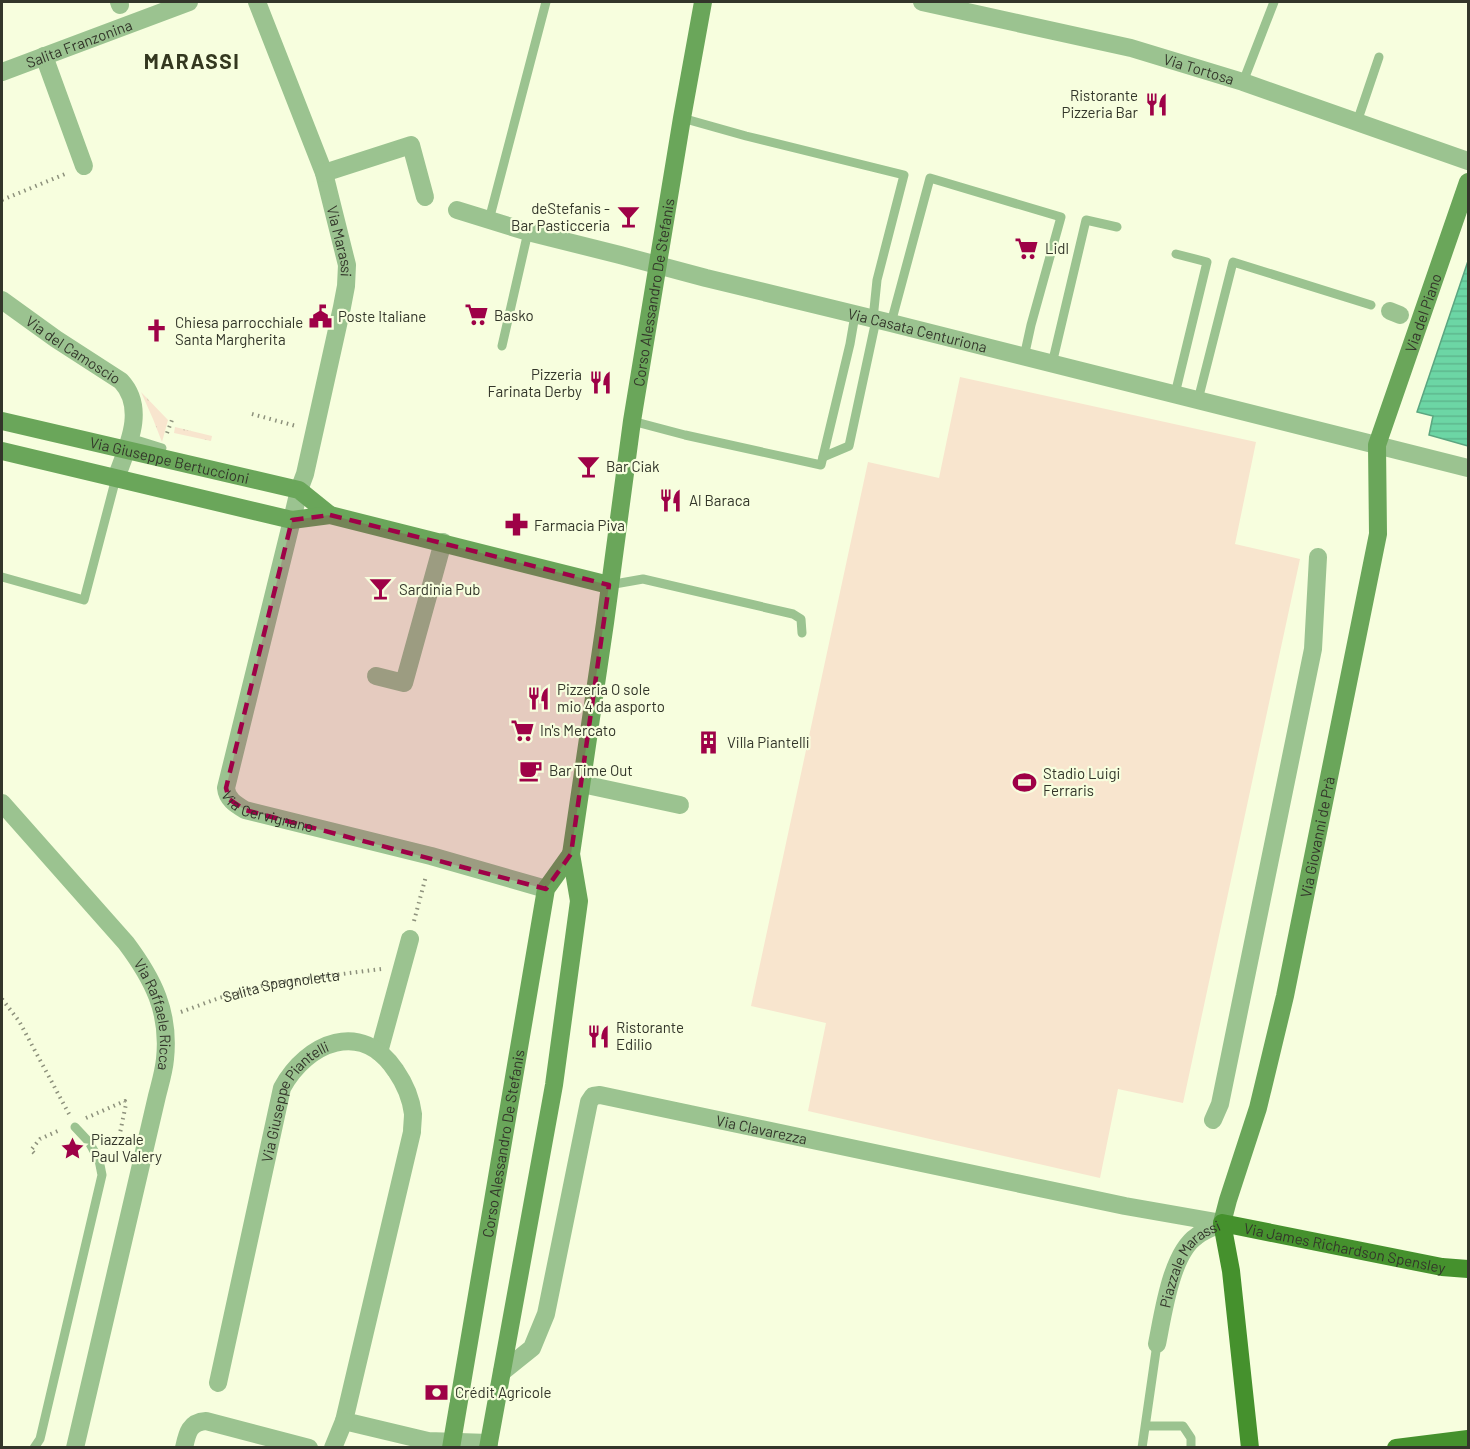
<svg xmlns="http://www.w3.org/2000/svg" width="1470" height="1449" font-family="Barlow,sans-serif">
<defs>
<pattern id="grass-tufts" width="24" height="20" patternUnits="userSpaceOnUse" patternTransform="scale(1.5)"><rect width="24" height="20" fill="#f8e5ce"/><path d="M3 7l-1-3M5 7V3M7 7l1-3M15 17l-1-3M17 17v-4M19 17l1-3" fill="none" stroke="#d5c5b1"/></pattern>
<pattern id="water-rules" width="6" height="5" patternUnits="userSpaceOnUse" patternTransform="scale(1.5)"><rect width="6" height="5" fill="#6cd6a5"/><path d="M0 2.5h6" fill="none" stroke="#5eb88e"/></pattern>
</defs>
<rect width="100%" height="100%" fill="#f7fede"/>
<g fill="url(#grass-tufts)">
<path d="M 141,392 L 168,420 L 162,442 L 153,419 Z"/>
<path d="M 175,427 L 212,436 L 211,441 L 174,433 Z"/>
</g>
<path fill="#f8e5ce" d="M 960,377 L 1256,442 L 1235,544 L 1300,559 L 1183,1103 L 1118,1089 L 1100,1178 L 808,1111 L 826,1023 L 751,1006 L 868,462 L 939,478 Z"/>
<path fill="url(#water-rules)" stroke="#5ba680" stroke-width="1.5" d="M 1468,261 L 1468,446 L 1429,435 L 1433,416 L 1417,412 Z"/>
<g fill="none" stroke-linecap="round" stroke-linejoin="round">
<g stroke="#8d917c" stroke-width="4" stroke-dasharray="1.5 4.5" stroke-linecap="butt">
<path d="M 2,200 L 65,174"/>
<path d="M 252,414 L 296,426"/>
<path d="M 167,433 L 172,420"/>
<path d="M 414,921 L 426,876"/>
<path d="M 2,999 L 19,1021 L 69,1114"/>
<path id="s1" d="M 181,1012 L 219,998 L 273,983 L 381,969"/>
<path d="M 86,1118 L 125,1101 L 126,1104 L 119,1138 L 122,1141 L 126,1142"/>
<path d="M 34,1153 L 31,1150 L 40,1139 L 60,1130"/>
</g>
<g stroke="#9bc390" stroke-width="9">
<path d="M 1243,82 L 1274,2"/>
<path d="M 682,118 L 746,136 L 904,175 L 877,280 L 873,319"/>
<path d="M 1357,122 L 1379,57"/>
<path d="M 489,220 L 546,2"/>
<path d="M 891,323 L 930,178 L 1061,217 L 1031,325 L 1024,357"/>
<path d="M 502,346 L 528,232"/>
<path d="M 1052,364 L 1086,220 L 1117,227"/>
<path d="M 1175,394 L 1207,262 L 1176,254"/>
<path d="M 1198,400 L 1233,262 L 1371,305"/>
<path d="M 632,421 L 685,435 L 821,465 L 850,344 L 855,315"/>
<path d="M 130,438 L 162,448"/>
<path d="M 823,457 L 849,446 L 876,320"/>
<path d="M 2,577 L 84,600 L 116,478"/>
<path d="M 609,585 L 643,579 L 793,614 L 801,619 L 802,633"/>
<path d="M 1146,1426 L 1183,1426 L 1191,1438 L 1191,1448"/>
<path d="M 34,1448 L 40,1439 L 102,1175 L 99,1160 L 89,1142 L 75,1127"/>
<path d="M 1142,1448 L 1157,1344"/>
</g>
<g stroke="#9bc390" stroke-width="18">
<path d="M 119,2 L 120,5"/>
<path id="s2" d="M 257,2 L 324,173 L 347,265 L 346,286 L 342,307 L 305,474 L 299,490 L 292,520 L 226,788 C 227,799 235,804 245,810 L 431,856 L 546,889"/>
<path id="s3" d="M 922,2 L 1131,48 L 1243,82 L 1468,161"/>
<path d="M 44,56 L 84,166"/>
<path id="s4" d="M 2,72 L 189,2"/>
<path d="M 324,173 L 411,145 L 425,197"/>
<path id="s5" d="M 457,210 L 528,232 L 620,255 L 706,278 L 891,323 L 1468,468"/>
<path id="s6" d="M 2,300 L 56,339 L 121,381 C 147,409 127,448 116,478"/>
<path d="M 1390,311 L 1400,315"/>
<path d="M 376,676 L 404,683 L 443,542"/>
<path d="M 582,784 L 680,805"/>
<path id="s7" d="M 2,803 L 126,943 C 153,979 170,1012 165,1059 C 164,1071 160,1084 157,1096 L 75,1448"/>
<path d="M 379,1052 L 410,939"/>
<path d="M 1213,1120 L 1220,1104 L 1313,649 L 1318,557"/>
<path id="s8" d="M 1157,1344 C 1163,1315 1171,1253 1197,1236 C 1204,1230 1214,1227 1222,1223"/>
<path id="s9" d="M 502,1372 L 532,1348 L 546,1314 L 589,1102 L 593,1096 L 600,1095 L 1125,1206 L 1222,1223"/>
<path id="s10" d="M 218,1383 L 282,1088 C 307,1042 362,1019 396,1071 C 405,1084 411,1098 413,1114 C 413,1120 412,1126 412,1132 L 344,1421 L 428,1441 L 489,1443"/>
<path d="M 184,1448 C 187,1434 189,1422 206,1421 L 309,1448"/>
<path d="M 333,1448 L 344,1421"/>
</g>
<g stroke="#6aa65a" stroke-width="18">
<path id="s11" d="M 2,421 L 299,490 L 330,515"/>
<path d="M 2,451 L 292,520 L 330,515 L 609,585"/>
<path id="s12" d="M 1222,1223 L 1228,1200 L 1258,1108 L 1285,996 L 1378,534 L 1377,445 L 1468,182"/>
<path id="s13" d="M 451,1448 L 546,889 L 571,854"/>
<path id="s14" d="M 488,1448 L 554,1085 L 579,901 L 571,854 L 605,623 L 632,421 L 682,118 L 703,2"/>
</g>
<g stroke="#45912d" stroke-width="18">
<path id="s15" d="M 1250,1448 L 1231,1271 L 1222,1223 L 1442,1267 L 1468,1269"/>
<path d="M 1396,1448 L 1468,1439"/>
</g>
</g>
<path fill="#9e0147" fill-opacity="0.2" stroke="#9e0147" stroke-width="4.5" stroke-dasharray="12 8" stroke-linejoin="round" d="M 330,515 L 609,585 L 571,854 L 546,889 L 245,810 L 229,799 L 226,788 L 292,520 Z"/>
<defs>
<symbol id="restaurant-bare" viewBox="-9 -9 18 18"><path d="M-5-6h1v4h1v-4h1v4h1v-4h1v5L-1.5 .5V6h-2V.5L-5-1ZM5-6V6H3V1.5H1.5Q1.5-4 5-6Z" fill="#9e0147" stroke="#f7fede" stroke-width="2.5" paint-order="stroke"/></symbol>
<symbol id="bar-bare" viewBox="-9 -9 18 18"><path d="M-6-5H6L.8 .8V4.5H3.5V6h-7V4.5H-.8V.8Z" fill="#9e0147" stroke="#f7fede" stroke-width="2.5" paint-order="stroke"/></symbol>
<symbol id="supermarket-bare" viewBox="-9 -9 18 18"><path d="M-6-5.5h2.5l.6 2H6L4.5 2H-2.5L-4.4-4H-6ZM-1.5 3.2a1.3 1.3 0 1 0 .1 0ZM3 3.2a1.3 1.3 0 1 0 .1 0Z" fill="#9e0147" stroke="#f7fede" stroke-width="2.5" paint-order="stroke"/></symbol>
<symbol id="civic-bare" viewBox="-9 -9 18 18"><path d="M-.6-6.5H3V-4.5H.6V-3L4-1V1h2V6H-6V1h2V-1L-.6-3ZM-1.2 2.5V6h2.4V2.5Z" fill="#9e0147" stroke="#f7fede" stroke-width="2.5" paint-order="stroke"/></symbol>
<symbol id="church-bare" viewBox="-9 -9 18 18"><path d="M-1.2-6h2.4v3.5h3.3v2.4h-3.3V6h-2.4V-.1h-3.3v-2.4h3.3Z" fill="#9e0147" stroke="#f7fede" stroke-width="2.5" paint-order="stroke"/></symbol>
<symbol id="pharmacy-bare" viewBox="-9 -9 18 18"><path d="M-2-6h4v4h4v4h-4v4h-4v-4h-4v-4h4Z" fill="#9e0147" stroke="#f7fede" stroke-width="2.5" paint-order="stroke"/></symbol>
<symbol id="building-bare" viewBox="-9 -9 18 18"><path d="M-4-6H4V6H1V3H-1V6H-4ZM-2.5-4.3h1.7v1.8h-1.7ZM.8-4.3h1.7v1.8H.8ZM-2.5-1h1.7V.8h-1.7ZM.8-1h1.7V.8H.8Z" fill="#9e0147" stroke="#f7fede" stroke-width="2.5" paint-order="stroke"/></symbol>
<symbol id="cafe-bare" viewBox="-9 -9 18 18"><path d="M-5.5-4.5H6V0H3Q3 3.5 0 3.5H-2.5Q-5.5 3.5-5.5 0ZM3-3.2v2h1.7v-2ZM-6 4.5H4V6H-6Z" fill="#9e0147" stroke="#f7fede" stroke-width="2.5" paint-order="stroke"/></symbol>
<symbol id="stadium-bare" viewBox="-9 -9 18 18"><path d="M0-5a6.5 5 0 1 0 0 10a6.5 5 0 1 0 0-10ZM-3.5-1.8h7v3.6h-7Z" fill="#9e0147" stroke="#f7fede" stroke-width="2.5" paint-order="stroke"/></symbol>
<symbol id="sight-bare" viewBox="-9 -9 18 18"><path d="M0-6L1.8-2.2L6-1.7L2.9 1.2L3.7 5.4L0 3.3L-3.7 5.4L-2.9 1.2L-6-1.7L-1.8-2.2Z" fill="#9e0147" stroke="#f7fede" stroke-width="2.5" paint-order="stroke"/></symbol>
<symbol id="bank-bare" viewBox="-9 -9 18 18"><path d="M-6-4H6V4H-6ZM0-2.3a2.3 2.3 0 1 0 0 4.6a2.3 2.3 0 1 0 0-4.6Z" fill="#9e0147" stroke="#f7fede" stroke-width="2.5" paint-order="stroke"/></symbol>
</defs>
<g fill-rule="evenodd">
<use href="#restaurant-bare" x="1140" y="88" width="33" height="33"/>
<use href="#bar-bare" x="612" y="200" width="33" height="33"/>
<use href="#supermarket-bare" x="1010" y="232" width="33" height="33"/>
<use href="#supermarket-bare" x="460" y="298" width="33" height="33"/>
<use href="#civic-bare" x="304" y="300" width="33" height="33"/>
<use href="#church-bare" x="140" y="314" width="33" height="33"/>
<use href="#restaurant-bare" x="584" y="366" width="33" height="33"/>
<use href="#bar-bare" x="572" y="450" width="33" height="33"/>
<use href="#restaurant-bare" x="654" y="484" width="33" height="33"/>
<use href="#pharmacy-bare" x="500" y="508" width="33" height="33"/>
<use href="#bar-bare" x="364" y="572" width="33" height="33"/>
<use href="#restaurant-bare" x="522" y="682" width="33" height="33"/>
<use href="#supermarket-bare" x="506" y="714" width="33" height="33"/>
<use href="#building-bare" x="692" y="726" width="33" height="33"/>
<use href="#cafe-bare" x="514" y="754" width="33" height="33"/>
<use href="#stadium-bare" x="1008" y="766" width="33" height="33"/>
<use href="#restaurant-bare" x="582" y="1020" width="33" height="33"/>
<use href="#sight-bare" x="56" y="1132" width="33" height="33"/>
<use href="#bank-bare" x="420" y="1376" width="33" height="33"/>
</g>
<g text-anchor="middle" dominant-baseline="central" stroke-width="4.5" stroke-linejoin="round" paint-order="stroke">
<g font-size="15" fill="#33362a" stroke="#f7fede">
<text stroke="none"><textPath href="#s4" startOffset="82">Salita Franzonina</textPath></text>
<text stroke="none"><textPath href="#s3" startOffset="285">Via Tortosa</textPath></text>
<text stroke="none"><textPath href="#s2" startOffset="254">Via Marassi</textPath></text>
<text stroke="none"><textPath href="#s14" startOffset="1170">Corso Alessandro De Stefanis</textPath></text>
<text stroke="none"><textPath href="#s12" startOffset="936">Via del Piano</textPath></text>
<text stroke="none"><textPath href="#s5" startOffset="476">Via Casata Centuriona</textPath></text>
<text stroke="none"><textPath href="#s6" startOffset="87">Via del Camoscio</textPath></text>
<text stroke="none"><textPath href="#s11" startOffset="172">Via Giuseppe Bertuccioni</textPath></text>
<text stroke="none"><textPath href="#s2" startOffset="868">Via Cervignano</textPath></text>
<text stroke="none"><textPath href="#s12" startOffset="398">Via Giovanni de Prà</textPath></text>
<text stroke="none"><textPath href="#s1" startOffset="104">Salita Spagnoletta</textPath></text>
<text stroke="none"><textPath href="#s7" startOffset="266">Via Raffaele Ricca</textPath></text>
<text stroke="none"><textPath href="#s10" startOffset="296">Via Giuseppe Piantelli</textPath></text>
<text stroke="none"><textPath href="#s9" startOffset="471">Via Clavarezza</textPath></text>
<text stroke="none"><textPath href="#s13" startOffset="309">Corso Alessandro De Stefanis</textPath></text>
<text stroke="none"><textPath href="#s15" startOffset="352">Via James Richardson Spensley</textPath></text>
<text stroke="none"><textPath href="#s8" startOffset="90">Piazzale Marassi</textPath></text>
</g>
<g font-size="15" fill="#33362a" stroke="#f7fede" text-anchor="start">
<text x="1138" y="95" text-anchor="end">Ristorante<tspan x="1138" dy="17">Pizzeria Bar</tspan></text>
<text x="610" y="208" text-anchor="end">deStefanis -<tspan x="610" dy="17">Bar Pasticceria</tspan></text>
<text x="1045" y="248">Lidl</text>
<text x="494" y="315">Basko</text>
<text x="338" y="316">Poste Italiane</text>
<text x="175" y="322">Chiesa parrocchiale<tspan x="175" dy="17">Santa Margherita</tspan></text>
<text x="582" y="374" text-anchor="end">Pizzeria<tspan x="582" dy="17">Farinata Derby</tspan></text>
<text x="606" y="466">Bar Ciak</text>
<text x="689" y="500">Al Baraca</text>
<text x="534" y="525">Farmacia Piva</text>
<text x="399" y="589">Sardinia Pub</text>
<text x="557" y="689">Pizzeria O sole<tspan x="557" dy="17">mio 4 da asporto</tspan></text>
<text x="540" y="730">In's Mercato</text>
<text x="727" y="742">Villa Piantelli</text>
<text x="549" y="770">Bar Time Out</text>
<text x="1043" y="773">Stadio Luigi<tspan x="1043" dy="17">Ferraris</tspan></text>
<text x="616" y="1027">Ristorante<tspan x="616" dy="17">Edilio</tspan></text>
<text x="91" y="1139">Piazzale<tspan x="91" dy="17">Paul Valery</tspan></text>
<text x="455" y="1392">Crédit Agricole</text>
</g>
<g font-size="21" font-weight="bold" letter-spacing="1.5" fill="#34381f" stroke="#f7fede">
<text x="192" y="60">MARASSI</text>
</g>
</g>
<rect width="1470" height="1449" fill="none" stroke="#33362a" stroke-width="6"/>
</svg>
